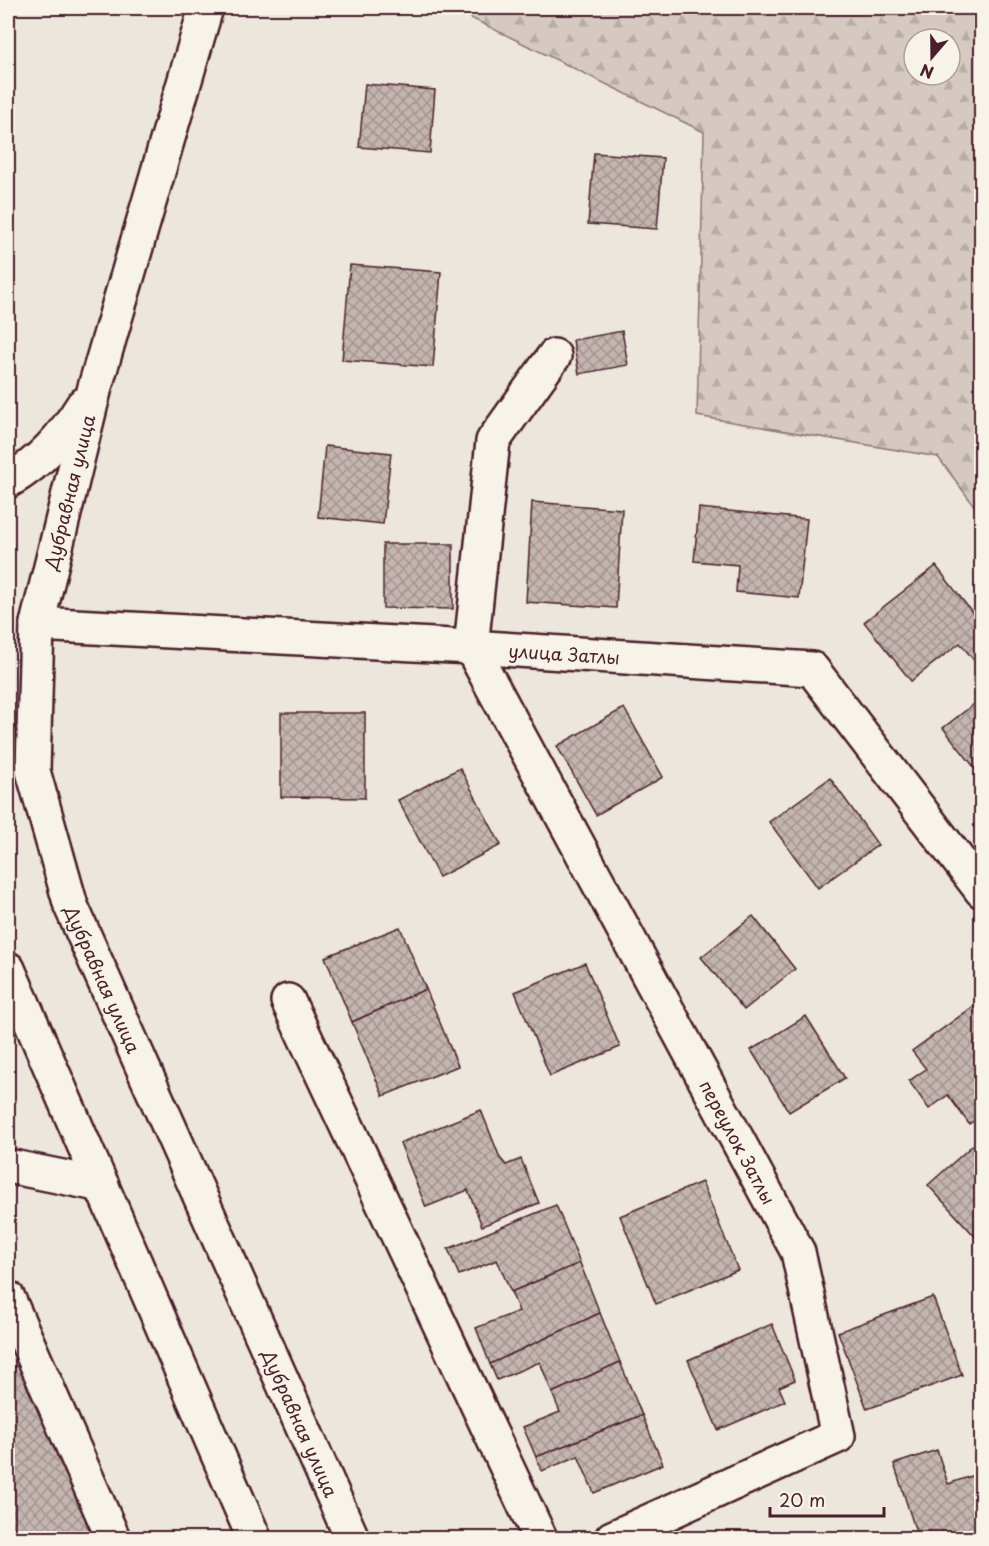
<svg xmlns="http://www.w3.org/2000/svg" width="989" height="1546" font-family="'Playpen Sans',sans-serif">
<defs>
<pattern id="forest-firs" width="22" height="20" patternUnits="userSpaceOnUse" patternTransform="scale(1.5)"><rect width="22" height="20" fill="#d5c9c2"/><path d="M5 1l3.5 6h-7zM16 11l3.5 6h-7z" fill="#b8aca7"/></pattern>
<pattern id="building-cross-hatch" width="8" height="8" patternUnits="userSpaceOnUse" patternTransform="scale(1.5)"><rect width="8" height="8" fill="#c4b5b0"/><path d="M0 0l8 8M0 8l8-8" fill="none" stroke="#a1938f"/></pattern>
</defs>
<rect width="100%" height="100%" fill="#ece6dd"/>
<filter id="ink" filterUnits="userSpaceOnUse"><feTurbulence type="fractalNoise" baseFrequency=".0167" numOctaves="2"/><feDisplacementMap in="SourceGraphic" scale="12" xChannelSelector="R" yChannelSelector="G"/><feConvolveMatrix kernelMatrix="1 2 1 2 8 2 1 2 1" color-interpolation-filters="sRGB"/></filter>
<g filter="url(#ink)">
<path fill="url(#forest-firs)" stroke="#907476" stroke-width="1.5" fill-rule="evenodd" d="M 470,8 L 981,8 L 981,515 L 938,457 L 697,416 L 704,132 L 471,18 ZM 914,39 L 950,39 L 950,75 L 914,75 Z"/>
<g fill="url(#building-cross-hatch)" stroke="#4a1f2b" stroke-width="1.5">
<path d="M 365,84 L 435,90 L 430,153 L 359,147 Z"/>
<path d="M 594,153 L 663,158 L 657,229 L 588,224 Z"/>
<path d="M 350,265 L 441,272 L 433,367 L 342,360 Z"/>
<path d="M 622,331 L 628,365 L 579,374 L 573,340 Z"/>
<path d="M 325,446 L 391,453 L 383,524 L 318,517 Z"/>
<path d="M 532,502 L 622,509 L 616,608 L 526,602 Z"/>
<path d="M 699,508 L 807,519 L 799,598 L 736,592 L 738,565 L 694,561 Z"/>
<path d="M 383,544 L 453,544 L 453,609 L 383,608 Z"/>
<path d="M 936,566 L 982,625 L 982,661 L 977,664 L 960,643 L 911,681 L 864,622 Z"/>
<path d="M 982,698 L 982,777 L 943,728 Z"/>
<path d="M 624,708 L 663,777 L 596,815 L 557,746 Z"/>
<path d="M 281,713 L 365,713 L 365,798 L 281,797 Z"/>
<path d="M 460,768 L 501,845 L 439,877 L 398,800 Z"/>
<path d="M 830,778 L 878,845 L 818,888 L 769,822 Z"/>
<path d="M 753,916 L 795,969 L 744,1010 L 701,957 Z"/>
<path d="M 400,927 L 426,989 L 352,1022 L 325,957 Z"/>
<path d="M 585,963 L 620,1047 L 550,1076 L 515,992 Z"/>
<path d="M 426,989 L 458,1066 L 383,1096 L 352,1022 Z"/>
<path d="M 982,1000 L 982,1115 L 969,1124 L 948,1095 L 929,1109 L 909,1081 L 926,1069 L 912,1051 Z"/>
<path d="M 806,1016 L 845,1078 L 789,1112 L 751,1050 Z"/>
<path d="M 481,1110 L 500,1158 L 506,1165 L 521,1159 L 539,1203 L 482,1226 L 468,1190 L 426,1207 L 400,1143 Z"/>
<path d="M 982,1137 L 982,1244 L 928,1185 Z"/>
<path d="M 702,1182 L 738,1270 L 656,1304 L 620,1216 Z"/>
<path d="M 556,1205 L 580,1263 L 511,1292 L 497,1260 L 459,1275 L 448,1249 Z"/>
<path d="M 580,1263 L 600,1313 L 490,1364 L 476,1328 L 519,1311 L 511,1292 Z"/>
<path d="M 933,1297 L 962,1375 L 867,1409 L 838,1332 Z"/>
<path d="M 600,1313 L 620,1362 L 552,1393 L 540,1362 L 497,1380 L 490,1364 Z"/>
<path d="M 772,1324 L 795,1380 L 779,1387 L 785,1401 L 718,1430 L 688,1360 Z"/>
<path d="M 620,1362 L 642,1415 L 536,1457 L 523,1427 L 560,1412 L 552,1393 Z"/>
<path d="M 23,1363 L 102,1538 L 8,1538 L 8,1370 Z"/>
<path d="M 642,1415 L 663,1464 L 594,1493 L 578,1456 L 542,1471 L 536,1457 Z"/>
<path d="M 937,1450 L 948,1484 L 974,1475 L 982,1499 L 982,1538 L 918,1538 L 894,1464 Z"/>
</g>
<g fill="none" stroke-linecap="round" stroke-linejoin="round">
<defs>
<g id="minor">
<path id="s1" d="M 206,8 L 95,387 L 37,624 L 33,771 L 71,906 L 352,1538"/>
<path id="s2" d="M 554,356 L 493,441 L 471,647 L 798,1252 L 838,1436 L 612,1538"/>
<path d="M 8,481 C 41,462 63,437 83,405"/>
<path id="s3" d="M 37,624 L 471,647 L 812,669 L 982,891"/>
<path d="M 8,969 L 254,1538"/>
<path d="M 288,1001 L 540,1538"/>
<path d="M 8,1166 L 102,1185"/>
<path d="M 8,1298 L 113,1538"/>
</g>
</defs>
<use href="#minor" stroke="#4a1f2b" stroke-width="38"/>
<use href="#minor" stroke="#f7f3e8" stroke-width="33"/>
</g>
</g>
<g text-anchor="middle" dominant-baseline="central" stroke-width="4.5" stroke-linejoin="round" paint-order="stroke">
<g font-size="18" fill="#4a1f2b" stroke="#f7f3e8">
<text transform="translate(69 492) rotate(-76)">Дубравная улица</text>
<text stroke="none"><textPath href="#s3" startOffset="528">улица Затлы</textPath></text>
<text stroke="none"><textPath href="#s1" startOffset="1006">Дубравная улица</textPath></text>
<text stroke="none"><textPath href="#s2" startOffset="874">переулок Затлы</textPath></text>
<text stroke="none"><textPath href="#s1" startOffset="1492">Дубравная улица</textPath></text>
</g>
</g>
<rect width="989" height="1546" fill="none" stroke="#f7f3e8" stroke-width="30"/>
<rect x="15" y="15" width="959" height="1516" fill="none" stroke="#4a1f2b" stroke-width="2" filter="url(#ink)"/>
<g transform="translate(932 57) rotate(200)"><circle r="28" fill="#f7f3e8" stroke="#b29e9c" stroke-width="1.5"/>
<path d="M0-4.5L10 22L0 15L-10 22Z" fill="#4a1f2b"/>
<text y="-9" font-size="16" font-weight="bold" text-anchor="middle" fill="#4a1f2b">N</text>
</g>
<path d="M770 1507v9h114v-9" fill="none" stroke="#4a1f2b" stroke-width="3"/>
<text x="779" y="1507" font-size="18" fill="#4a1f2b" stroke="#f7f3e8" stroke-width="4.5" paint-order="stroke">20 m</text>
</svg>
